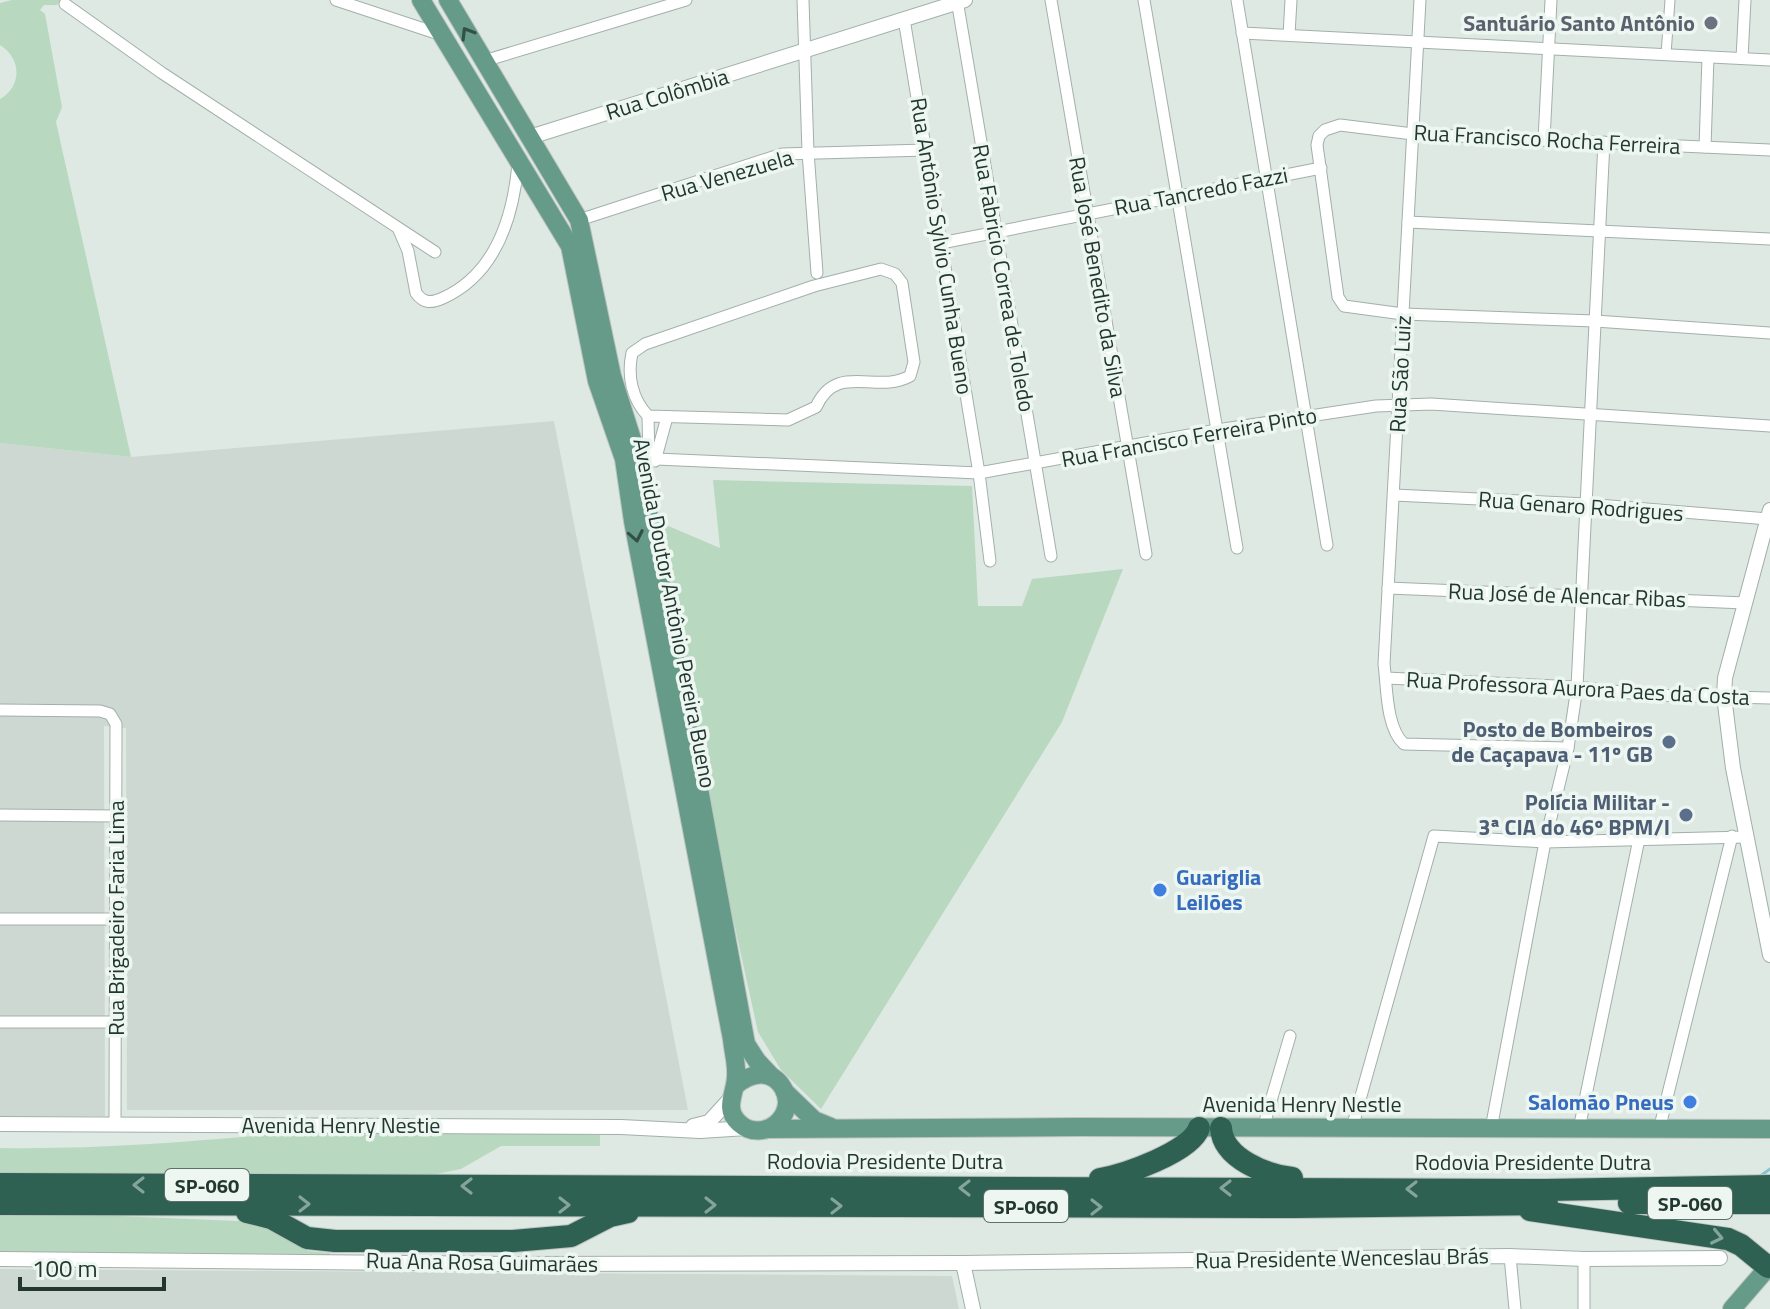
<svg xmlns="http://www.w3.org/2000/svg" width="1770" height="1309" font-family="'Titillium Web',sans-serif">
<rect width="100%" height="100%" fill="#dee9e3"/>
<g fill="#cdd8d2">
<path d="M 554,421 L 688,1110 L 127,1110 L 126,728 L 104,726 L 105,1116 L 0,1116 L 0,443 L 131,457 Z"/>
<path d="M 0,1269 L 952,1276 L 959,1309 L 0,1309 Z"/>
</g>
<g fill="#b8d9bf">
<path d="M 12,0 L 60,0 L 57,5 L 44,5 L 40,10 L 45,14 L 62,107 L 56,122 L 131,457 L 0,443 L 0,99 C 22,86 22,59 0,45 L 0,3 Z"/>
<path d="M 713,480 L 972,486 L 978,606 L 1022,606 L 1032,579 L 1123,569 L 1062,722 L 821,1109 L 781,1070 L 758,1032 L 711,818 L 659,522 L 720,548 Z"/>
<path d="M 369,1125 L 600,1135 L 600,1146 L 501,1146 L 461,1169 L 421,1177 L 0,1173 L 0,1148 C 123,1150 246,1137 369,1125 Z"/>
<path d="M 70,1214 L 259,1222 L 276,1228 L 308,1251 L 330,1253 L 330,1258 L 0,1256 L 0,1215 Z"/>
</g>
<g fill="none" stroke-linecap="round" stroke-linejoin="round">
<path stroke="#8ac5cb" stroke-width="3" d="M 1759,1177 L 1770,1169"/>
<defs>
<path id="pedestrian" d="M 1666,54 L 1670,0"/>
<g id="minor">
<path d="M 336,0 L 442,35"/>
<path d="M 803,0 L 808,152 L 817,273"/>
<path d="M 957,0 L 1051,556"/>
<path d="M 1051,0 L 1146,554"/>
<path d="M 1144,0 L 1237,548"/>
<path d="M 1237,0 L 1327,545"/>
<path d="M 1420,0 L 1384,664 C 1387,687 1386,728 1404,744 L 1568,748"/>
<path d="M 65,4 L 162,73 L 435,252"/>
<path d="M 904,19 L 979,473 L 990,561"/>
<path d="M 1242,33 L 1770,60"/>
<path d="M 1289,35 L 1291,0"/>
<path d="M 1742,58 L 1745,0"/>
<path d="M 484,61 L 686,0"/>
<path d="M 1544,140 L 1551,0"/>
<path d="M 1705,147 L 1708,57"/>
<path d="M 1770,150 L 1413,134 L 1340,125 L 1325,130 L 1319,136 L 1317,145 L 1338,297 L 1344,306 L 1403,314 L 1595,321 L 1770,333"/>
<path d="M 579,220 L 782,154 L 926,150"/>
<path d="M 1408,222 L 1770,239"/>
<path d="M 399,230 L 408,251 L 416,293 C 424,304 432,303 443,298 C 496,274 513,218 518,164"/>
<path d="M 941,243 L 1321,168"/>
<path d="M 881,269 L 895,274 L 902,283 L 914,362 L 910,376 C 876,395 837,361 816,407 L 788,420 L 648,416 C 632,399 627,376 632,353 L 645,344 L 814,286 Z"/>
<path d="M 648,416 L 649,461"/>
<path d="M 634,458 L 979,473 L 1217,430 L 1376,406 L 1431,404 L 1770,426"/>
<path d="M 655,461 L 667,417"/>
<path d="M 1394,495 L 1586,504 L 1768,519"/>
<path d="M 1388,588 L 1745,603"/>
<path d="M 1386,678 L 1577,687 L 1649,695 L 1770,698"/>
<path d="M 0,710 L 100,711 L 110,714 L 116,724 L 115,1124"/>
<path d="M 0,815 L 116,816"/>
<path d="M 0,919 L 117,919"/>
<path d="M 0,1022 L 117,1022"/>
<path d="M 1263,1128 L 1290,1036"/>
<path d="M 1352,1128 L 1434,836 L 1545,842 L 1746,837"/>
<path d="M 1491,1129 L 1545,842 L 1568,748 L 1577,687 L 1604,142"/>
<path d="M 1579,1129 L 1639,839"/>
<path d="M 1659,1130 L 1732,836"/>
<path d="M 1510,1256 L 1515,1309"/>
<path d="M 1584,1309 L 1584,1259"/>
</g>
<g id="tertiary">
<path d="M 530,137 L 965,0"/>
<path d="M 1770,510 L 1725,678 L 1724,696 L 1733,768 L 1770,955"/>
<path d="M 0,1124 L 621,1127 L 700,1131 L 747,1128"/>
<path d="M 693,1126 L 709,1122 L 730,1099"/>
<path d="M 0,1259 L 513,1264 L 963,1263 L 1510,1256 L 1584,1259 L 1720,1258"/>
<path d="M 963,1263 L 973,1309"/>
</g>
<g id="primary">
<path d="M 421,0 L 570,246 L 597,381 L 624,459 L 633,521 L 732,1039 C 733,1051 737,1064 736,1076 C 736,1093 723,1108 739,1123 C 763,1145 799,1115 783,1088 C 771,1068 750,1073 735,1086"/>
<path d="M 448,0 L 579,220 L 612,376 L 638,458 L 746,1044 L 757,1061 L 772,1077"/>
<path d="M 785,1092 L 814,1120 L 831,1127"/>
<path d="M 767,1129 L 1077,1127 L 1770,1129"/>
<path d="M 1732,1309 L 1770,1265"/>
</g>
<g id="motorway">
<path d="M 1221,1128 C 1223,1159 1267,1175 1292,1178"/>
<path d="M 1100,1179 C 1124,1175 1191,1152 1199,1128"/>
<path d="M 0,1184 L 1546,1190 L 1770,1186"/>
<path d="M 1629,1203 L 1770,1203"/>
<path d="M 0,1204 L 1294,1207 L 1547,1204"/>
<path d="M 1530,1210 L 1728,1239 L 1741,1245 L 1768,1267"/>
<path d="M 247,1212 L 271,1218 L 307,1238 L 335,1241 L 513,1241 L 571,1236 L 610,1216 L 628,1212"/>
</g>
</defs>
<use href="#pedestrian" stroke="#a2b0aa" stroke-width="11"/>
<use href="#minor" stroke="#a2b0aa" stroke-width="13"/>
<use href="#tertiary" stroke="#a2b0aa" stroke-width="16"/>
<use href="#primary" stroke="#bcc3c1" stroke-width="20"/>
<use href="#motorway" stroke="#bcc3c1" stroke-width="24"/>
<use href="#pedestrian" stroke="#fff" stroke-width="9"/>
<use href="#minor" stroke="#fff" stroke-width="11"/>
<use href="#tertiary" stroke="#fff" stroke-width="14"/>
<use href="#primary" stroke="#669b8a" stroke-width="18"/>
<use href="#motorway" stroke="#2f6153" stroke-width="22"/>
</g>
<defs><path id="oneway-chevron" d="M-2-3.5L2.5 0L-2 3.5" fill="none" stroke-width="1.6" stroke-linecap="round" stroke-linejoin="round" transform="scale(2)"/></defs>
<g stroke="#325046">
<use href="#oneway-chevron" transform="translate(467 33) rotate(-121)"/>
<use href="#oneway-chevron" transform="translate(636 536) rotate(79)"/>
</g>
<g stroke="#85a49b">
<use href="#oneway-chevron" transform="translate(139 1185) rotate(-180)"/>
<use href="#oneway-chevron" transform="translate(467 1186) rotate(-180)"/>
<use href="#oneway-chevron" transform="translate(965 1188) rotate(-180)"/>
<use href="#oneway-chevron" transform="translate(1226 1188) rotate(180)"/>
<use href="#oneway-chevron" transform="translate(1412 1189) rotate(-180)"/>
<use href="#oneway-chevron" transform="translate(304 1204)"/>
<use href="#oneway-chevron" transform="translate(564 1205)"/>
<use href="#oneway-chevron" transform="translate(710 1205)"/>
<use href="#oneway-chevron" transform="translate(836 1206)"/>
<use href="#oneway-chevron" transform="translate(1096 1207)"/>
<use href="#oneway-chevron" transform="translate(1717 1237) rotate(12)"/>
</g>
<circle fill="#6b7280" stroke="#eef6f2" stroke-width="3" cx="1711" cy="23" r="8"/>
<g fill="#5c6f8a" stroke="#eef6f2" stroke-width="3">
<circle cx="1669" cy="742" r="8"/>
<circle cx="1686" cy="815" r="8"/>
</g>
<g fill="#3f7fe0" stroke="#eef6f2" stroke-width="3">
<circle cx="1160" cy="890" r="8"/>
<circle cx="1690" cy="1102" r="8"/>
</g>
<g text-anchor="middle" dominant-baseline="central" stroke-width="7" stroke-linejoin="round" paint-order="stroke">
<g fill="#eef6f2" stroke="#5e706a" stroke-width="2">
<rect x="165" y="1169" width="84" height="32" rx="6"/>
<rect x="1648" y="1187" width="84" height="32" rx="6"/>
<rect x="984" y="1190" width="84" height="32" rx="6"/>
</g>
<g font-size="20" font-weight="bold" fill="#213730">
<text x="207" y="1185">SP-060</text>
<text x="1690" y="1203">SP-060</text>
<text x="1026" y="1206">SP-060</text>
</g>
<g font-size="22" font-weight="bold" fill="#5b616d" stroke="#eef6f2" text-anchor="end">
<text x="1695" y="23">Santuário Santo Antônio</text>
</g>
<g font-size="22" fill="#213730" stroke="#eef6f2">
<text transform="translate(667 94) rotate(-17)">Rua Colômbia</text>
<text transform="translate(1547 139) rotate(3)">Rua Francisco Rocha Ferreira</text>
<text transform="translate(727 175) rotate(-16)">Rua Venezuela</text>
<text transform="translate(1201 191) rotate(-11)">Rua Tancredo Fazzi</text>
<text transform="translate(942 246) rotate(81)">Rua Antônio Sylvio Cunha Bueno</text>
<text transform="translate(1098 277) rotate(80)">Rua José Benedito da Silva</text>
<text transform="translate(1004 278) rotate(80)">Rua Fabricio Correa de Toledo</text>
<text transform="translate(1400 374) rotate(-87)">Rua São Luiz</text>
<text transform="translate(1189 437) rotate(-10)">Rua Francisco Ferreira Pinto</text>
<text transform="translate(1581 506) rotate(4)">Rua Genaro Rodrigues</text>
<text transform="translate(1567 595) rotate(2)">Rua José de Alencar Ribas</text>
<text transform="translate(675 613) rotate(79)">Avenida Doutor Antônio Pereira Bueno</text>
<text transform="translate(1578 688) rotate(3)">Rua Professora Aurora Paes da Costa</text>
<text transform="translate(116 918) rotate(-90)">Rua Brigadeiro Faria Lima</text>
<text x="1302" y="1104">Avenida Henry Nestle</text>
<text x="341" y="1125">Avenida Henry Nestie</text>
<text x="885" y="1161">Rodovia Presidente Dutra</text>
<text x="1533" y="1162">Rodovia Presidente Dutra</text>
<text transform="translate(1342 1258) rotate(-1)">Rua Presidente Wenceslau Brás</text>
<text transform="translate(482 1262) rotate(1)">Rua Ana Rosa Guimarães</text>
</g>
<g font-size="22" font-weight="bold" fill="#4e5e75" stroke="#eef6f2" text-anchor="end">
<text x="1653" y="729">Posto de Bombeiros<tspan x="1653" dy="25">de Caçapava - 11º GB</tspan></text>
<text x="1670" y="802">Polícia Militar -<tspan x="1670" dy="25">3ª CIA do 46º BPM/I</tspan></text>
</g>
<g font-size="22" font-weight="bold" fill="#366cbe" stroke="#eef6f2" text-anchor="start">
<text x="1176" y="877">Guariglia<tspan x="1176" dy="25">Leilões</tspan></text>
<text x="1674" y="1102" text-anchor="end">Salomão Pneus</text>
</g>
</g>
<path d="M20 1277v12h144v-12" fill="none" stroke="#213730" stroke-width="4"/>
<text x="32" y="1277" font-size="24" fill="#213730" stroke="#eef6f2" stroke-width="6" paint-order="stroke">100 m</text>
</svg>
